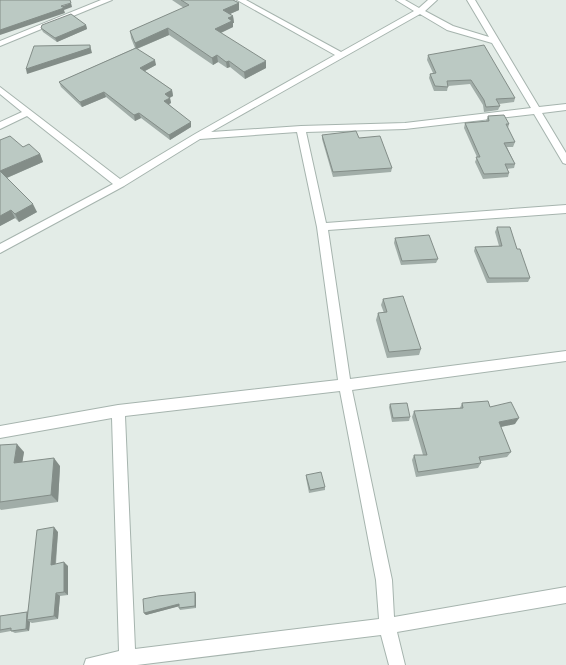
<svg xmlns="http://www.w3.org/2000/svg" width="566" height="665" font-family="'IBM Plex Sans',sans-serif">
<rect width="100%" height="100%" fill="#e3ece7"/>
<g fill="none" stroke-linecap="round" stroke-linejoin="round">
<defs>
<g id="street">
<path d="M 101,0 L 112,0 L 0,46 L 0,41 Z"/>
<path d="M 237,0 L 246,0 L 341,52 L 414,11 L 396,0 L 405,0 L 419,8 L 428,0 L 437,0 L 425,11 L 453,26 L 489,37 L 467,0 L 475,0 L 539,107 L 566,104 L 566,110 L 542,113 L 566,153 L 566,164 L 563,163 L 534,114 L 405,129 L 306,132 L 326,223 L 566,205 L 566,213 L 328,230 L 350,379 L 566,351 L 566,361 L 352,390 L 392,580 L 394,617 L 566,587 L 566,603 L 397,632 L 405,665 L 389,665 L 381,635 L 137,665 L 84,665 L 86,659 L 119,651 L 112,418 L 0,438 L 0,426 L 118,405 L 338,380 L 317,227 L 297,132 L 200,139 L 124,186 L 0,253 L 0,244 L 113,184 L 27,116 L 0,129 L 0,122 L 22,112 L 0,94 L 0,87 L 120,179 L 195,134 L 335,55 ZM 420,14 L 447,30 L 492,43 L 531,108 L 405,123 L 301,126 L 211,132 ZM 340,391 L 376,580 L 379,619 L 135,649 L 125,416 Z"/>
</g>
</defs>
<use href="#street" stroke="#a6b4ae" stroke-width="2"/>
<use href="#street" fill="#fff" fill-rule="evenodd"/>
</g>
<g fill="#a1ada8">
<path d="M 172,0 L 233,0 L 239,3 L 239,10 L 230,14 L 233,16 L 234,23 L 233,23 L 233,27 L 221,33 L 266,68 L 245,79 L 230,67 L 227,68 L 218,62 L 213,65 L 169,35 L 137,49 L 156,65 L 145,71 L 172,90 L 173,96 L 170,98 L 171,103 L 169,104 L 191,127 L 170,140 L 141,118 L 135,121 L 106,97 L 82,107 L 61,87 L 59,82 L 135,48 L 131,38 L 130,31 L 184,8 Z"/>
<path d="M 86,25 L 87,29 L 57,42 L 43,32 L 41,28 Z"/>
<path d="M 428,55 L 515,98 L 514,102 L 499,104 L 500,106 L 498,110 L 484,112 L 483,105 L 470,84 L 448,86 L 447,91 L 434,91 L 429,78 L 430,74 L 433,73 L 427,60 Z"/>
<path d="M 488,116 L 509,124 L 508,128 L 515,142 L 513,147 L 507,147 L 515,164 L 514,168 L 507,169 L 509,173 L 508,177 L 483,179 L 475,162 L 477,157 L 464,128 L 465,123 L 486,121 Z"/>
<path d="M 322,135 L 359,138 L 392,168 L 391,172 L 333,177 L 322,139 Z"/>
<path d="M 0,140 L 23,147 L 40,154 L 43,162 L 7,178 L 37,212 L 19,222 L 15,218 L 0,226 Z"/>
<path d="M 497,227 L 517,249 L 530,278 L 528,282 L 487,283 L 474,251 L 475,247 L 499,246 L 495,232 Z"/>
<path d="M 395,238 L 438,259 L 436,263 L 401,265 L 394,243 Z"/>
<path d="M 383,299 L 421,349 L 419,355 L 387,358 L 376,320 L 378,313 L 384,313 L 381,305 Z"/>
<path d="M 462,403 L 490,407 L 515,424 L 501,427 L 511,452 L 507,457 L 481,461 L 481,463 L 478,468 L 416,477 L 412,460 L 414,455 L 423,455 L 412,417 L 414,411 L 460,408 Z"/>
<path d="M 390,404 L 410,417 L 409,421 L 392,422 L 389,407 Z"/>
<path d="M 0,445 L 24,452 L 22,462 L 60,466 L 58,502 L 1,510 L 0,509 Z"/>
<path d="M 306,475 L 325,487 L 325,490 L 309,493 L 306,478 Z"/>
<path d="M 58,532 L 56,564 L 68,566 L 68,595 L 60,596 L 58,619 L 32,623 L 30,622 L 29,631 L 15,633 L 11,631 L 0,633 L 0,616 L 27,612 Z"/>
<path d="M 196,594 L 196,608 L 180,610 L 179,608 L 179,606 L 146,615 L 144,613 Z"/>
</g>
<g fill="#838d88">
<path d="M 71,3 L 72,7 L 64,10 L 65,13 L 0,35 L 0,30 Z"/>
<path d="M 239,3 L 239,10 L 223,17 L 223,10 Z"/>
<path d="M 233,16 L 234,23 L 233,23 L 233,27 L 216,35 L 215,29 L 228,18 Z"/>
<path d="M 86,25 L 87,29 L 57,42 L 55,38 Z"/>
<path d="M 168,28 L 169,35 L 136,49 L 135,43 Z"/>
<path d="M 90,45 L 92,53 L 27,74 L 26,69 Z"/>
<path d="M 217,55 L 218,62 L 213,65 L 212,58 Z"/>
<path d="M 155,60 L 156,65 L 141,73 L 140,68 Z"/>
<path d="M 229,61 L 230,67 L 227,68 L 226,62 Z"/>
<path d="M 266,61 L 266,68 L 245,79 L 244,72 Z"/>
<path d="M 172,90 L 173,96 L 166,99 L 165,94 Z"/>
<path d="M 104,92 L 106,97 L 82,107 L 80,102 Z"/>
<path d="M 170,98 L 171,103 L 165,106 L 164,101 Z"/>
<path d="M 139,113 L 141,118 L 135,121 L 134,115 Z"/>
<path d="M 191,122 L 191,127 L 170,140 L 169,135 Z"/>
<path d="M 40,154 L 43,162 L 4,179 L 0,171 Z"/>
<path d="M 33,204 L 37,212 L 19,222 L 15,214 Z"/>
<path d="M 11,210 L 15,218 L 0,226 L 0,216 Z"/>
<path d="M 519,418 L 515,424 L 495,428 L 499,422 Z"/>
<path d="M 17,444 L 24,452 L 21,471 L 14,463 Z"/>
<path d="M 54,458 L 60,466 L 58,502 L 51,495 Z"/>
<path d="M 54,527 L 58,532 L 55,568 L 51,565 Z"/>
<path d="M 64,562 L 68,566 L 68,595 L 64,592 Z"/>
<path d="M 195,592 L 196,594 L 196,608 L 195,606 Z"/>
<path d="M 56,593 L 60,596 L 58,619 L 54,616 Z"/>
<path d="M 179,604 L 180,606 L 146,615 L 144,613 Z"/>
<path d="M 27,620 L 30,622 L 29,631 L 26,629 Z"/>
</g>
<g fill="#bbc9c3" stroke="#838d88">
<path d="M 0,0 L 70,0 L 71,3 L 61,6 L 64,8 L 0,30 Z"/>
<path d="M 181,0 L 233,0 L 239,3 L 223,10 L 233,16 L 228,18 L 232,21 L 215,29 L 266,61 L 244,72 L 229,61 L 226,62 L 217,55 L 212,58 L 168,28 L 135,43 L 130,31 L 189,5 Z"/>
<path d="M 71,14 L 86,25 L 55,38 L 41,28 L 42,25 Z"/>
<path d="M 90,45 L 90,48 L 26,69 L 34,46 Z"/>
<path d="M 484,45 L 515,98 L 496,99 L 500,106 L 486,107 L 484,100 L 471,80 L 447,81 L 448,87 L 435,86 L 430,74 L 436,73 L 428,55 Z"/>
<path d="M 136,48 L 155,60 L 140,68 L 172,90 L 165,94 L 170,98 L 164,101 L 191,122 L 169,135 L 139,113 L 134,115 L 104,92 L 80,102 L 59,82 Z"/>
<path d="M 504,115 L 509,124 L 506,124 L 515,142 L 504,143 L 515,164 L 505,164 L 509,173 L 484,174 L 476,157 L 480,157 L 465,123 L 489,121 L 488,116 Z"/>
<path d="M 356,131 L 359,138 L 380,136 L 392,168 L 333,172 L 322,135 Z"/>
<path d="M 10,136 L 23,147 L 29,144 L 40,154 L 0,171 L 0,140 Z"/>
<path d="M 0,171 L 33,204 L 15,214 L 11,210 L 0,216 Z"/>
<path d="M 497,227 L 510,227 L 517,249 L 520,249 L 530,278 L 489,278 L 475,247 L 502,246 Z"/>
<path d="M 429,235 L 438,259 L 402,261 L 395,238 Z"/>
<path d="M 403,296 L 421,349 L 389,352 L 378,313 L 387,312 L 383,299 Z"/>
<path d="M 488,401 L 490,407 L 511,402 L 519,418 L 499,422 L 511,452 L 479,457 L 481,463 L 418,472 L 414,455 L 427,455 L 414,411 L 463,408 L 462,403 Z"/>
<path d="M 407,403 L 410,417 L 393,418 L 390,404 Z"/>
<path d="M 17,444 L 14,463 L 54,458 L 51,495 L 0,502 L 0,445 Z"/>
<path d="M 321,472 L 325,487 L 310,490 L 306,475 Z"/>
<path d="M 54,527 L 51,565 L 64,562 L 64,592 L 56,593 L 54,616 L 27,620 L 37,530 Z"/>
<path d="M 195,592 L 195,606 L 179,608 L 179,604 L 144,613 L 143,599 L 158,596 Z"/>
<path d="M 27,612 L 26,629 L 11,631 L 11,628 L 0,630 L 0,616 Z"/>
</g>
</svg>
